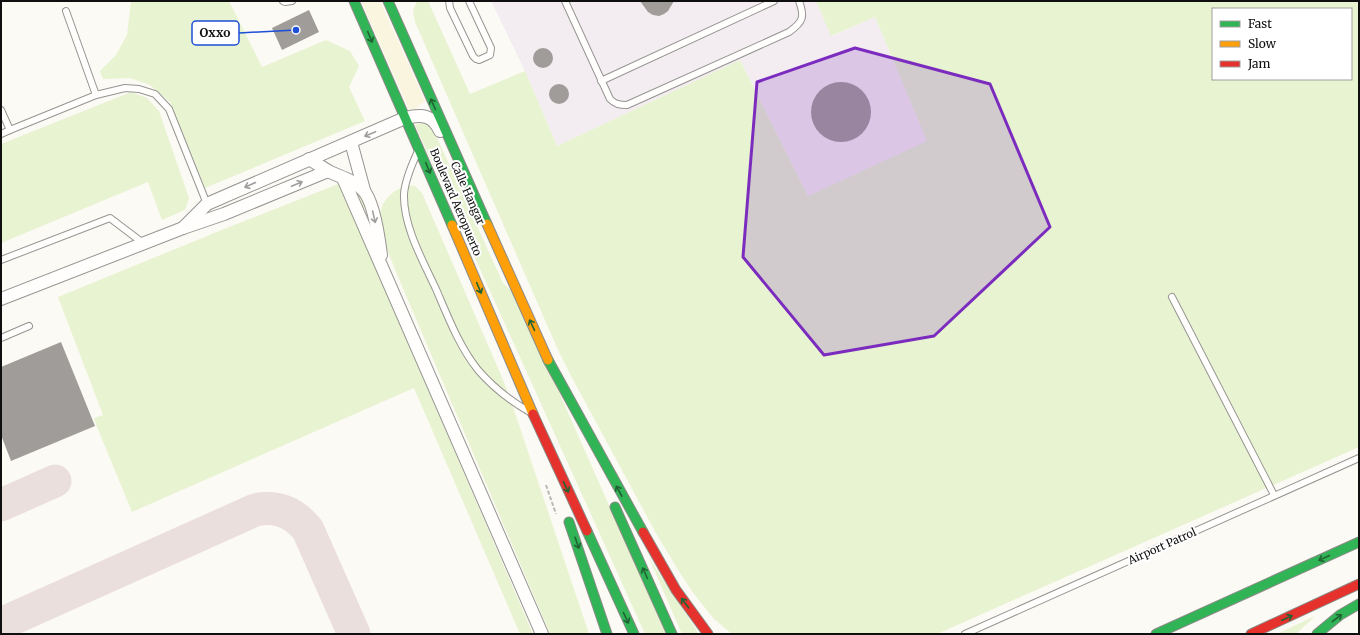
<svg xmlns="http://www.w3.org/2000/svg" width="1360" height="635" font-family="Merriweather,serif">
<rect width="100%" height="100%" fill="#fcfaf4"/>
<path fill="#f3edf1" d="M 491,1 L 816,1 L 832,36 L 875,17 L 928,142 L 808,196 L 740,60 L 557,146 L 525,71 Z"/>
<path fill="#faf5df" d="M 361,1 L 380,1 L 425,101 L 415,109 L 409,109 Z"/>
<g fill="#e8f3d1" fill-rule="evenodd">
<path d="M 131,1 L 229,1 L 262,67 L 326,40 L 350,51 L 359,66 L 349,87 L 365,121 L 205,188 L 170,102 L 150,85 L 130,78 L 103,79 L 100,71 L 116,55 L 127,35 Z"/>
<path d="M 417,1 L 428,1 L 470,94 L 525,71 L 557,146 L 740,60 L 808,196 L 927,141 L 875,17 L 831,36 L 816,1 L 1359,1 L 1359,447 L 937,634 L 732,634 L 714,619 L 694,594 L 680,573 L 657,535 L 570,374 L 558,350 L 415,22 L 413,10 ZM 1213,9 L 1351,9 L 1351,79 L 1213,79 Z"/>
<path d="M 131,92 L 147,98 L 159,111 L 189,198 L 185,210 L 162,220 L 148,182 L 1,243 L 1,144 Z"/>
<path d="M 422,123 L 428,125 L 433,129 L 503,283 L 516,295 L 666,634 L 645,634 L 415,125 Z"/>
<path d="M 351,179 L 366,202 L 361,219 L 363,238 L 533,634 L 520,634 L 414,388 L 132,512 L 97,427 L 94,418 L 103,415 L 58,297 L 229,227 Z"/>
<path d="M 408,185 L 415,186 L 422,193 L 501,375 L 509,395 L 589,634 L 550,634 L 396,272 C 384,240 362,201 408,185 Z"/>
<path d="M 649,558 L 699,634 L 682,634 Z"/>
<path d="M 1315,616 L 1296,634 L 1277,634 Z"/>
</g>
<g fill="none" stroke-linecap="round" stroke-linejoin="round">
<g stroke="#ebdfdd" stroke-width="33">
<path d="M 1,505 L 55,481"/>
<path d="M 1,624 L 255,510 C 276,505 294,512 308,530 L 354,634"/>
</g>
</g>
<g fill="#a09c99">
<path d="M 640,1 L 674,1 L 668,11 L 664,14 L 659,16 L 653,15 L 648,12 Z"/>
<path d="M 309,10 L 319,32 L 282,50 L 272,28 Z"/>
<circle cx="543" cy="58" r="10"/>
<circle cx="841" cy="112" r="30"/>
<circle cx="559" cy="94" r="10"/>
<path d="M 61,342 L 95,426 L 11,461 L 1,435 L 1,367 Z"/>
</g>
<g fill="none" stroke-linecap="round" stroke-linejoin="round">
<defs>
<g id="lane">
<path d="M 283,1 L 285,2 L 292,1"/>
<path d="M 449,1 L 450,8 L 473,56 L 476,59 L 479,60 L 490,55 L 491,48 L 469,1"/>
<path d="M 565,1 L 610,99 C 615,104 619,105 627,105 L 789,32 C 803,22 805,17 799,1"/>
<path d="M 601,81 L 774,1"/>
<path d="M 96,95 L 125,88 L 139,89 L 155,94 L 169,109 L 207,204"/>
<path d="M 1,110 L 10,130 L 96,95 L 66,11"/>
<path d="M 1,134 L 10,130"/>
<path d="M 418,151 C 412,164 405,180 404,194 C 403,226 423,261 436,289 C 448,317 459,346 478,370 C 492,386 509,400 528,411"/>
<path d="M 1,260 L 110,218 L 143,243"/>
<path d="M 1172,297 L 1274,495"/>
<path d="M 1,338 L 29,326"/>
<path d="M 965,634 L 1359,458"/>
</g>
<g id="street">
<path d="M 351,142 L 364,190"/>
<path d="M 309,159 C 316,163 323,168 330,172 C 341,177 355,181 363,190 C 374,201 379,239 381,255"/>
<path d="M 343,178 L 542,634"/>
<path d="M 183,228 L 207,204 L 405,118 C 422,114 433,115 440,131"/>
<path d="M 1,299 L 183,228 L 224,214 L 328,171"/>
</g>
<g id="fast">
<path d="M 354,1 L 452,225"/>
<path d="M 388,1 L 487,224"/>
<path d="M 548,360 L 643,532"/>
<path d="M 615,507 L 672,634"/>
<path d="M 569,522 L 607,634"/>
<path d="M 587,531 L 634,634"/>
<path d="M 1156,634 L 1359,542"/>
<path d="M 1317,634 L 1340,615 L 1359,604"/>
</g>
<g id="slow">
<path d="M 487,224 L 548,360"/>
<path d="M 452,225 L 533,414"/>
</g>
<g id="jam">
<path d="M 533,414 L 587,531"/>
<path d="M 643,532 L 676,590 L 708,634"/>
<path d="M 1251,634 L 1359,584"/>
</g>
</defs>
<use href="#lane" stroke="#969592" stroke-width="8"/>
<use href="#street" stroke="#969592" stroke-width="14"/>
<use href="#fast" stroke="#8c8b89" stroke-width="11"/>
<use href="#slow" stroke="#8c8b89" stroke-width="11"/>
<use href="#jam" stroke="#8c8b89" stroke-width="11"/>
<path stroke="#b9b9b8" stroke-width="2" stroke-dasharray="4 2" stroke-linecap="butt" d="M 546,485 L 556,514"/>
<use href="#lane" stroke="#fffefd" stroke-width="6"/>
<use href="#street" stroke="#fffefd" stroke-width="12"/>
<use href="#fast" stroke="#30b455" stroke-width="9"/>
<use href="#slow" stroke="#ff9f0a" stroke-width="9"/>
<use href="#jam" stroke="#e5322d" stroke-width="9"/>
</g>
<defs><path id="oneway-shaft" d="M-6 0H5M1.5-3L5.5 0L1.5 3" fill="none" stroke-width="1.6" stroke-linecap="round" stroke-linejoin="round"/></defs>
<g stroke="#206232">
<use href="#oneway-shaft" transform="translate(370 37) rotate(67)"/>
<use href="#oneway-shaft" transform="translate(433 104) rotate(-114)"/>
<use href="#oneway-shaft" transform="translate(428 168) rotate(67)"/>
<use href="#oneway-shaft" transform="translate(479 288) rotate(67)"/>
<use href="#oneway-shaft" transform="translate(532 325) rotate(-115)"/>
<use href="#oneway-shaft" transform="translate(566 487) rotate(65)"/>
<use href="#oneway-shaft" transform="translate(619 491) rotate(-119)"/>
<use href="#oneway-shaft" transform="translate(577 543) rotate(71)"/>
<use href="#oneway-shaft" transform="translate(1324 558) rotate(155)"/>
<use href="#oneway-shaft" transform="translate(645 573) rotate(-114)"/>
<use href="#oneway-shaft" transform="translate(685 603) rotate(-127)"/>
<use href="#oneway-shaft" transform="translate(626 618) rotate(65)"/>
<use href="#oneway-shaft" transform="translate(1287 618) rotate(-25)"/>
<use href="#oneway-shaft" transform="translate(1337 618) rotate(-37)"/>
</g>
<g stroke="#9f9e9e">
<use href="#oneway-shaft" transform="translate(370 134) rotate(157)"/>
<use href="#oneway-shaft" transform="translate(297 184) rotate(-23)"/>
<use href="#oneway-shaft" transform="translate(250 185) rotate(156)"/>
<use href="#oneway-shaft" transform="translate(374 217) rotate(77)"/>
</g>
<path fill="#7b2cbf" fill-opacity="0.2" stroke="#7b2cbf" stroke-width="3" stroke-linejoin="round" d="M 855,48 L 990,84 L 1050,227 L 934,336 L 824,355 L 743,257 L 757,82 Z"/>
<g text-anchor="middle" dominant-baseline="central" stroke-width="4" stroke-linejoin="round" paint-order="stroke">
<g font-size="11" fill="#0f0f0f" stroke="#fff">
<text transform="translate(468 193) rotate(66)">Calle Hangar</text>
<text transform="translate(456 202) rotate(67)">Boulevard Aeropuerto</text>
<text transform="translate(1162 546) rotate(-24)">Airport Patrol</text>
</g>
</g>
<path fill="none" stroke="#1d4ed8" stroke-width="1.5" d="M296 30L239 33"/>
<circle fill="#1d4ed8" stroke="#fff" stroke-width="1.5" cx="296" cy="30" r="4"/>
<rect fill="#fff" stroke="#1d4ed8" stroke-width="1.5" x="192" y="21" width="47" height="24" rx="4"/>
<g font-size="12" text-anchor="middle" font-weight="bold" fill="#0f0f0f">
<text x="215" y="37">Oxxo</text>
</g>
<rect width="1360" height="635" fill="none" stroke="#0f0f0f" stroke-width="4"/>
<rect x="1212" y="8" width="140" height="72" fill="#ffffff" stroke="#9f9f9f"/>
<rect x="1220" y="21" width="20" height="6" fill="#30b455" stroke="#9f9f9f"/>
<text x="1248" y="28" font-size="12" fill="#0f0f0f">Fast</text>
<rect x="1220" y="41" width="20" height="6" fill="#ff9f0a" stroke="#9f9f9f"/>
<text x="1248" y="48" font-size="12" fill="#0f0f0f">Slow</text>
<rect x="1220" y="61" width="20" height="6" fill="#e5322d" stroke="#9f9f9f"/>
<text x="1248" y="68" font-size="12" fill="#0f0f0f">Jam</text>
</svg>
